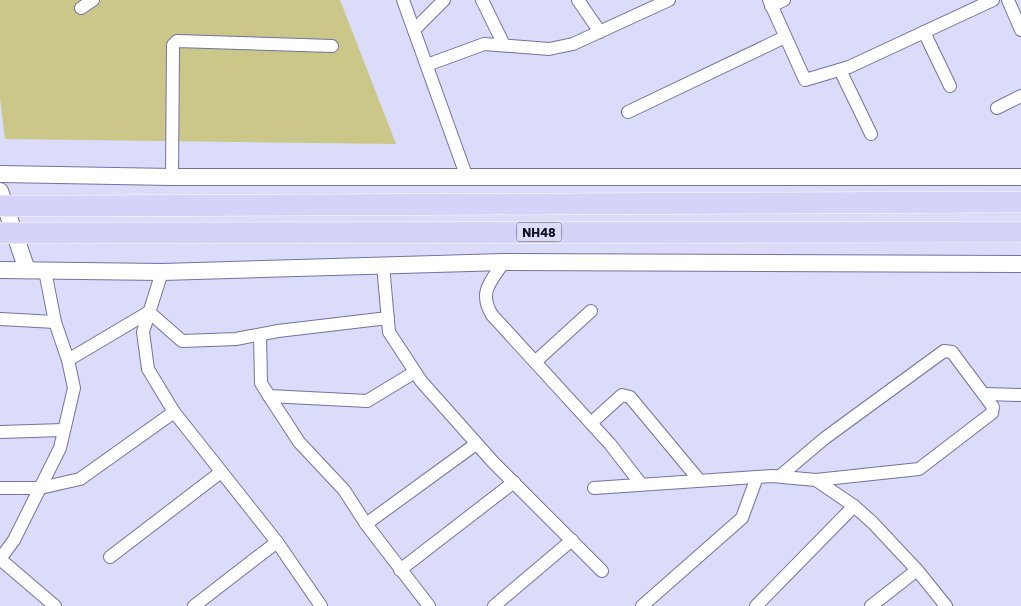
<svg xmlns="http://www.w3.org/2000/svg" width="1021" height="606" font-family="Poppins,sans-serif">
<rect width="100%" height="100%" fill="#dbdbfa"/>
<path fill="#cac788" d="M 0,0 L 340,0 L 396,144 L 5,139 L 0,98 Z"/>
<g fill="none" stroke-linecap="round" stroke-linejoin="round">
<defs>
<g id="minor">
<path d="M 403,0 L 466,175"/>
<path d="M 482,0 L 504,45"/>
<path d="M 578,0 L 600,32"/>
<path d="M 769,0 L 805,80 L 849,67 L 993,0"/>
<path d="M 1008,0 L 1021,30"/>
<path d="M 771,6 L 784,0"/>
<path d="M 81,8 L 93,0"/>
<path d="M 414,30 L 444,0"/>
<path d="M 924,32 L 950,86"/>
<path d="M 427,65 L 484,44 L 549,49 L 573,44 L 669,0"/>
<path d="M 840,70 L 871,134"/>
<path d="M 997,108 L 1021,96"/>
<path d="M 628,112 L 785,37"/>
<path d="M 172,177 L 173,45 L 177,41 L 332,46"/>
<path d="M 504,262 C 491,281 478,292 492,315 L 610,444 L 641,484"/>
<path d="M 383,265 L 389,332 L 421,381 L 493,462 L 602,571"/>
<path d="M 162,272 L 143,332 L 148,369 L 174,412 L 277,542 L 321,606"/>
<path d="M 0,319 L 55,322"/>
<path d="M 260,335 L 261,383 L 269,396 L 367,401 L 415,372"/>
<path d="M 68,360 L 149,312 L 182,341 L 236,339 L 278,331 L 388,318"/>
<path d="M 535,362 L 591,311"/>
<path d="M 985,394 L 1021,395"/>
<path d="M 269,396 L 299,442 L 344,490 L 366,524 L 429,606"/>
<path d="M 591,423 L 622,395 L 630,397 L 699,480"/>
<path d="M 0,432 L 63,430"/>
<path d="M 780,476 L 825,438 L 944,351 L 952,352 L 993,407 L 992,413 L 919,469 L 816,480"/>
<path d="M 0,488 L 40,488 L 80,479 L 174,412"/>
<path d="M 594,488 L 772,476 L 816,480 L 854,506 L 873,523 L 917,570 L 946,606"/>
<path d="M 366,524 L 476,444"/>
<path d="M 110,557 L 221,472"/>
<path d="M 0,559 L 14,540 L 60,448 L 74,388 L 68,360 L 55,322 L 45,271"/>
<path d="M 0,559 L 55,606"/>
<path d="M 400,570 L 514,482"/>
<path d="M 194,606 L 277,542"/>
<path d="M 494,606 L 572,540"/>
<path d="M 642,606 L 742,518 L 757,477"/>
<path d="M 756,606 L 854,506"/>
<path d="M 871,606 L 917,570"/>
</g>
<g id="tertiary">
<path d="M 0,174 L 172,177 L 1021,177"/>
<path d="M 0,191 L 27,270"/>
<path d="M 0,270 L 162,272 L 504,262 L 1021,264"/>
</g>
<g id="trunk">
<path d="M 59,206 L 1021,202"/>
<path d="M 58,233 L 1021,232"/>
</g>
</defs>
<use href="#minor" stroke="#7472a1" stroke-width="14"/>
<use href="#tertiary" stroke="#7472a1" stroke-width="18"/>
<use href="#trunk" stroke="#fff" stroke-width="22"/>
<use href="#minor" stroke="#fff" stroke-width="12"/>
<use href="#tertiary" stroke="#fff" stroke-width="16"/>
<use href="#trunk" stroke="#d4d3f8" stroke-width="21"/>
<defs>
<g id="trunk-bridge">
<path d="M 0,206 L 59,206"/>
<path d="M 0,233 L 58,233"/>
</g>
</defs>
<use href="#trunk-bridge" stroke="#fff" stroke-width="22" stroke-linecap="butt"/>
<use href="#trunk-bridge" stroke="#d4d3f8" stroke-width="21"/>
</g>
<g text-anchor="middle" dominant-baseline="central" stroke-width="4.5" stroke-linejoin="round" paint-order="stroke">
<rect fill="#dbdbfa" stroke="#4d4c61" stroke-width="1" x="516.5" y="222.5" width="45" height="19" rx="4"/>
<g font-size="12" font-weight="bold" fill="#100e20">
<text x="539" y="232">NH48</text>
</g>
</g>
</svg>
